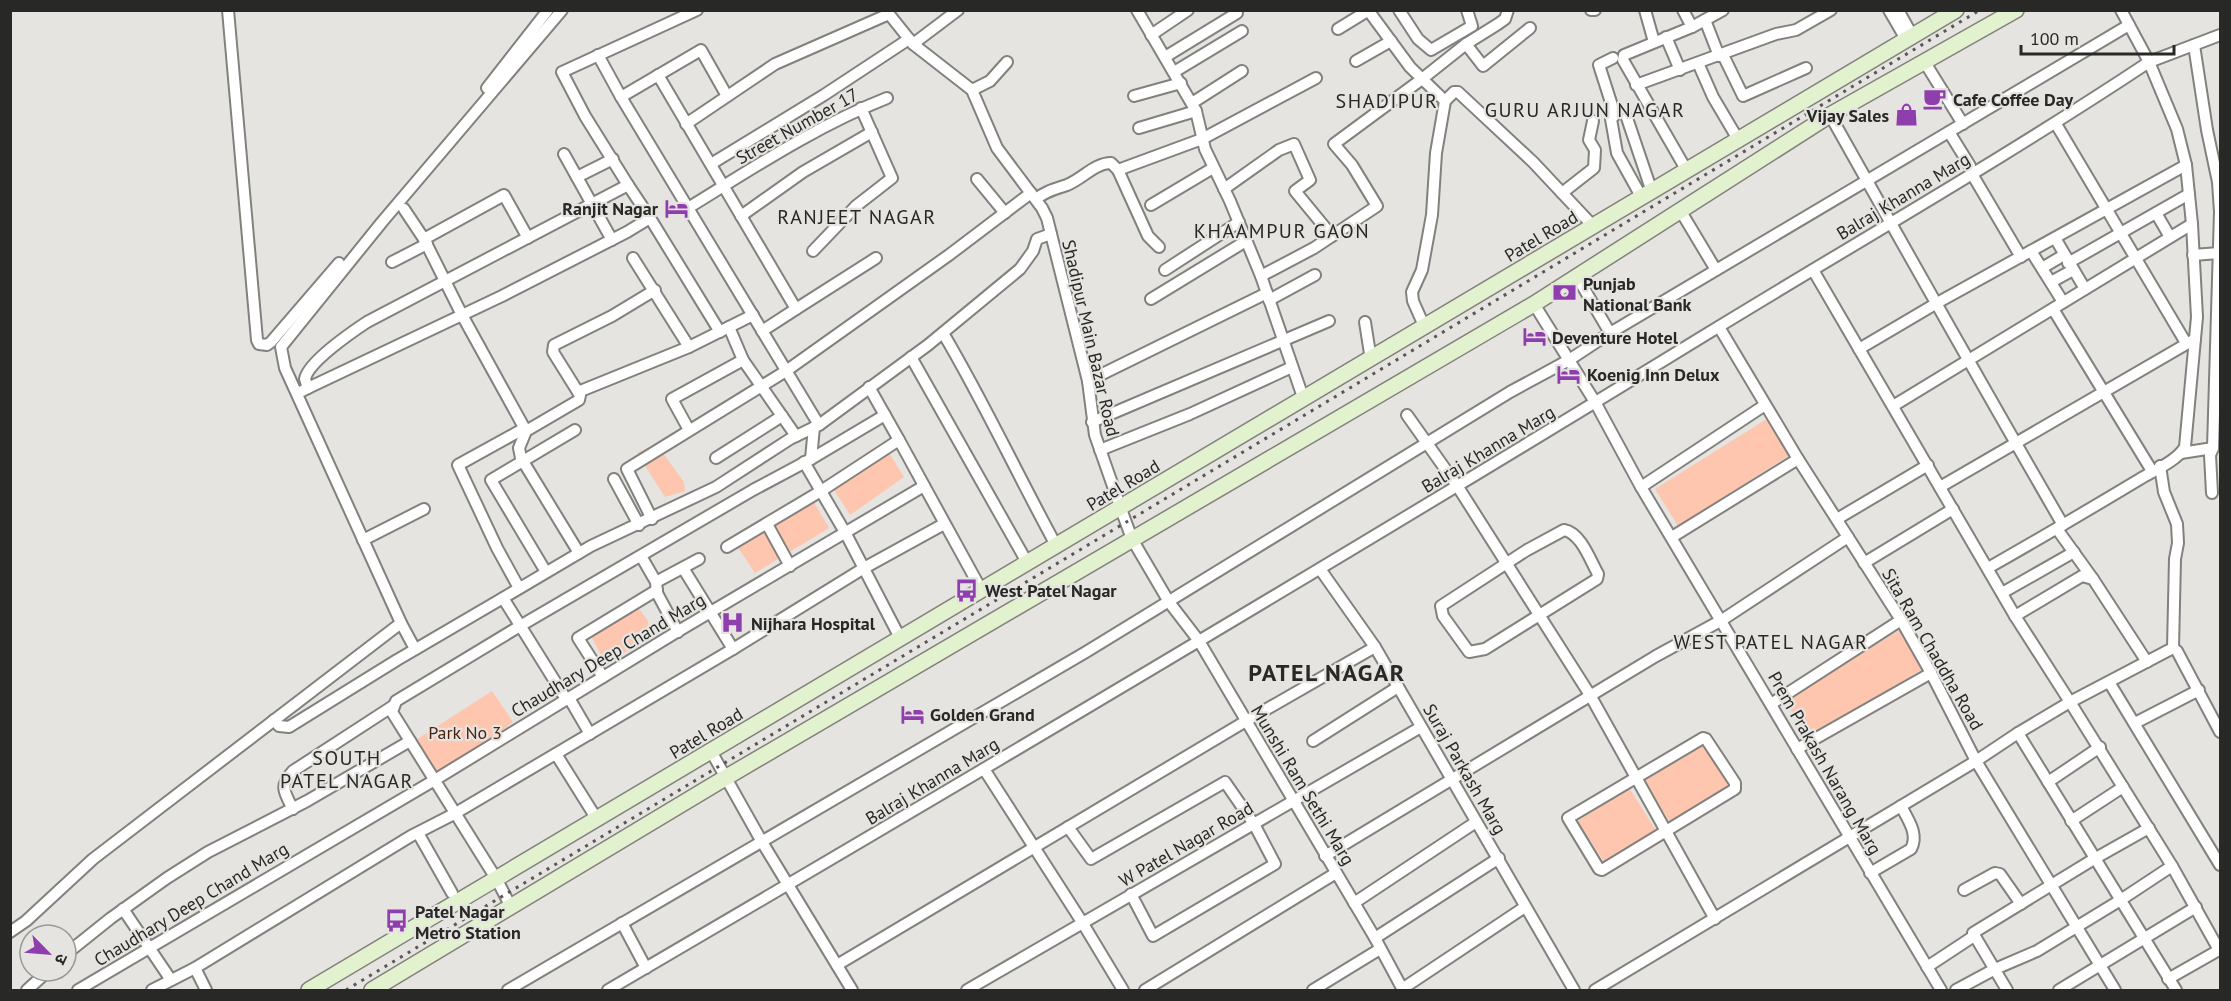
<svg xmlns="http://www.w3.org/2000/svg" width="2231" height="1001" font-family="'PT Sans','Noto Sans Devanagari',sans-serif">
<rect width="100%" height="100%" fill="#e5e4e0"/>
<g fill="#fec5af">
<path d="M 1770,417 L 1793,453 L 1678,526 L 1655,489 Z"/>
<path d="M 656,444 L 684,482 L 685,491 L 665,497 L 637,453 Z"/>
<path d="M 888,451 L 904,477 L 850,515 L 833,488 Z"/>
<path d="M 812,499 L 829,528 L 755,573 L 737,546 Z"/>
<path d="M 637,606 L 648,621 L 651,638 L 605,663 L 589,632 Z"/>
<path d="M 1900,630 L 1924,668 L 1809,739 L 1785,701 Z"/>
<path d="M 492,691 L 513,722 L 480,747 L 436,775 L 416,740 Z"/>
<path d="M 1702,742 L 1732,789 L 1673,827 L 1643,780 Z"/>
<path d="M 1629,788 L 1657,832 L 1606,865 L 1578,821 Z"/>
</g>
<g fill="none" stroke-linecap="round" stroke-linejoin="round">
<defs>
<g id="street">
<path d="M 228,10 L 257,340 L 259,344 L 267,345 L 271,342 L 339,263"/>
<path d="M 1137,10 L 1196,111 L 1205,149 L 1230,201 L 1261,276 L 1304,400"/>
<path d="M 1368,10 L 1410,67 L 1445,101 L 1454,92 L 1458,92 L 1533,162 L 1594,227"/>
<path d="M 1399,10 L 1418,39 L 1431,50 L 1472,26 L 1467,10"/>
<path d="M 1591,10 L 1595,10"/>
<path d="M 1645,10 L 1654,42"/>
<path d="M 1683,10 L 1692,27"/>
<path d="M 1889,10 L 1907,41"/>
<path d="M 1898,10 L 1913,37"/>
<path d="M 1705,20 L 1719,56"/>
<path d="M 1338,29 L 1369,10"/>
<path d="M 1151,35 L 1188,10"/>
<path d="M 1666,37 L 1680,70"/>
<path d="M 913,44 L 958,10"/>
<path d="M 1466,44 L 1483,66 L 1530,28"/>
<path d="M 2194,45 L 2207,130 L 2218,182 L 2220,212 L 2213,448 L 2210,455 L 2212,493"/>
<path d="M 1723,55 L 1743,96 L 1806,68"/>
<path d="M 1165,57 L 1237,13"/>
<path d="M 1613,58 L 1599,65 L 1615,115 L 1611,119 L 1617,153 L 1642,198"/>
<path d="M 1356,61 L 1391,41"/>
<path d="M 1924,61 L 1963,124"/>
<path d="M 1698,63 L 1713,97 L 1739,141"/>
<path d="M 1174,72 L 1242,31"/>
<path d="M 658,75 L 796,309 L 762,331"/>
<path d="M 1636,85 L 1776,34 L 1796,30 L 1831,10"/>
<path d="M 487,88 L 548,10"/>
<path d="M 972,90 L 990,81 L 1007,62"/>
<path d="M 1134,96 L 1181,83"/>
<path d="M 621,97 L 701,50 L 727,96"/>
<path d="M 1192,103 L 1242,71"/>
<path d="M 1830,115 C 1907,252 1984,389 2063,525"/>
<path d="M 1627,118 L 1652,192"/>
<path d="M 686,124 L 775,64 L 889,14 L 913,44 L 972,90 L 997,148 L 1042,208 L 1047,218 L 1088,381 L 1095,435 L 1121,509 L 1132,539 L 1169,602 L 1199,641 L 1375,938 L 1403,990"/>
<path d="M 2056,124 L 2186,343"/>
<path d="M 1139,128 L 1196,111"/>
<path d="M 1949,132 L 1970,166"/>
<path d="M 564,154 L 612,240"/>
<path d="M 711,164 L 824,95 L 909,39"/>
<path d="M 1118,170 L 1202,139 L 1316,78"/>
<path d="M 1687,171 L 1623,60 L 1624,55 L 1692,27 L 1723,10"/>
<path d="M 1972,174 L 2021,257"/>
<path d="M 577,177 L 613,159"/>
<path d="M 977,179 L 1005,213"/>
<path d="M 628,185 L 585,116 L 562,72 L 697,10"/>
<path d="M 1224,189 L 1279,150 L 1294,144 L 1310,180 L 1295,191 L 1332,236"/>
<path d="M 1562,193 L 1594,168 L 1595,150 L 1589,140 L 1593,121"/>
<path d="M 1036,199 C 1046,191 1055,189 1067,185 C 1082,179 1095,163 1111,163 L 1118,170 L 1148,236 L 1159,247"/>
<path d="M 1151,205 L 1213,168"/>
<path d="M 688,208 C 753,168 816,126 887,98"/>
<path d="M 404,209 L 424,239"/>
<path d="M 1680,210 L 1716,270"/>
<path d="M 2156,213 L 2170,237"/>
<path d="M 741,216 L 803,172 L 872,132"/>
<path d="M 2055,238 L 2085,289"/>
<path d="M 813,251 L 856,206 L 892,178 L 861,108"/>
<path d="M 2031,251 L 2063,302"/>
<path d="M 2193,255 L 2219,253"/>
<path d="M 633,258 L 689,347"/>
<path d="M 392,262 L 427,244"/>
<path d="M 2068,263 L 2189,194"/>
<path d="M 2042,268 L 2064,255"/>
<path d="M 1165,270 L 1239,222"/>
<path d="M 1576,275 L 1610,333"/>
<path d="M 1261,276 L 1314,248 L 1377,206 L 1352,165 L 1334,144 L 1422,79 L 1466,44 L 1498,24 L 1505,19 L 1508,10"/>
<path d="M 2051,282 L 2073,270"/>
<path d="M 1151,299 L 1246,241"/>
<path d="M 1269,300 L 1315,275"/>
<path d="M 1534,304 L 1595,402 L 1641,487 L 1941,990"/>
<path d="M 796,309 L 876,258"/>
<path d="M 2053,309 L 2152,471"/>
<path d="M 1365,322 L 1371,360"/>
<path d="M 729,327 L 743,360 L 796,436"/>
<path d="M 1719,327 L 1798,459 L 1901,620 L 1931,673 L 1976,761 L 2115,990"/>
<path d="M 1425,328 L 1413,301 L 1412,292 L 1422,270 L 1432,215 L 1436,153 L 1445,101"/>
<path d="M 943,333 C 984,402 1018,476 1057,547"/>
<path d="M 1859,349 L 1937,303 L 2186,165"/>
<path d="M 911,357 L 1028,564"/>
<path d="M 1088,381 L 1267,293"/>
<path d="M 869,387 L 899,440"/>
<path d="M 308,388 L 502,296 L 627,232 L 650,218 L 720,332"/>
<path d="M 302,391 L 308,388 L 305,379 C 308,362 352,332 367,322 L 628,185 L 650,218"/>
<path d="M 578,392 L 553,352 L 554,345 L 612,316 L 655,290"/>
<path d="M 1893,406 L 2192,224"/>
<path d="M 1407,415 L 1458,487 L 1590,695 L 1715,919"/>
<path d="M 1092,422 L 1329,321"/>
<path d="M 819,425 L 928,345 L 1020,269 L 1033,251 L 1037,239 L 1051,234"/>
<path d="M 689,430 L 672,399 L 743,360"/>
<path d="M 526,431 L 462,315 L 424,239 L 504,195 L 528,238"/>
<path d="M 1100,450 L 1190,414 L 1292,367"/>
<path d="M 2181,453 L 2213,448"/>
<path d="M 716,458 L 782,416"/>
<path d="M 811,459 L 814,427"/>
<path d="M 804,462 L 846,534 L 897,632"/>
<path d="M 2160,466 L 2164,492 L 2177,524 L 2178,543 L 2175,559 L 2173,648"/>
<path d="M 614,479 L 639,525"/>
<path d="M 1641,487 L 1765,405"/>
<path d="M 1940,487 L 2195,339"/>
<path d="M 652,519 L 627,469 L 786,371 L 949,255 L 1031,193"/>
<path d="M 1837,519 L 1928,465"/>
<path d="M 767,524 L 790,566"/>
<path d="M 2057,529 L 2093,579"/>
<path d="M 1564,530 C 1581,533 1590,560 1598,574 L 1597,579 L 1485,649 L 1469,652 L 1443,616 L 1441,606 L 1527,550 Z"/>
<path d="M 1672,537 L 1798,459"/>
<path d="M 363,540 L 424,509"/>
<path d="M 727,547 L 821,491 L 899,440 L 977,582"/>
<path d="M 579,553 L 521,458 L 519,448 L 526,431 L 579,400 L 580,395 L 578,392 L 689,347 L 753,315"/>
<path d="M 641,556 L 656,582 L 657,593 L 678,632"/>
<path d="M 1864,563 L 1953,509"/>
<path d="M 683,568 L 733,649"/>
<path d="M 1988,568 C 2039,539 2090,509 2140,479 C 2153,471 2177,461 2185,447 L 2197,317 L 2192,224 L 2186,165 L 2177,129 L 2149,62 L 2220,35"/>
<path d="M 1320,569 L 1375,647 L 1574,990"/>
<path d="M 546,572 L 491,480 L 575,430"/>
<path d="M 656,582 L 699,559"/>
<path d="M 519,588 L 497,548 L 458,465 L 525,428"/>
<path d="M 2002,593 L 2074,552"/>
<path d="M 503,598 L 591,546 L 716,487 L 790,439 L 819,425 L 621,97 L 598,55"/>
<path d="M 2015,616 L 2082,576 L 2093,579 L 2147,662"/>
<path d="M 401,623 L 415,649"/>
<path d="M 603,677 L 578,638 L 657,590"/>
<path d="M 2109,682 L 2220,865"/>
<path d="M 569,698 L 590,734"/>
<path d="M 1771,704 L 1901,620"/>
<path d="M 274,720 L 279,726 L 289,727 L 397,660 L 503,598 L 566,699"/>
<path d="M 2135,723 L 2199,690"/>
<path d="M 2018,733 L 2176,990"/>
<path d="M 1703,738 L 1706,739 L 1735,783 L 1735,789 L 1602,870 L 1599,869 L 1568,818 Z"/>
<path d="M 1313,741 L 1398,687"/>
<path d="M 1797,749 L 1931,673"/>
<path d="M 712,753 L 762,842 L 852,990"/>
<path d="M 556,754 L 593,813"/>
<path d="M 984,769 L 1082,922 L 1123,990"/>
<path d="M 2048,782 L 2100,747"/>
<path d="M 293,809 C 284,792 279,786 293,771 L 393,706"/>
<path d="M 2071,821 L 2123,787"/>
<path d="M 1068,827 L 1091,859 L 1225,782 L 1254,824 L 1275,864 L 1153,936 L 1131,894"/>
<path d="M 418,833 L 452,893"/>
<path d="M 1325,856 L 1656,656 L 1722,620 L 1848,537"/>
<path d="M 2172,866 L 2070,702 L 2173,648 L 2177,651 L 2220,732"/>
<path d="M 1870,873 L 1911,849 C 1919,834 1908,820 1901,806"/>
<path d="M 1964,890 L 1995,873 L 2000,874 L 2021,904"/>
<path d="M 1354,903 L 1476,822"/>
<path d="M 511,907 L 497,880 L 392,712 L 396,701 L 520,626 L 753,490 L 811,459 L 885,415"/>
<path d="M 123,909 L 171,980"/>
<path d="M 622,923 L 646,968"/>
<path d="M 10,932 L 26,921 L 93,859 L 401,623 L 285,368 L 281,347 L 382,222 L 562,10"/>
<path d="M 1375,938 L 1499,858"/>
<path d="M 66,954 L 111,918 L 167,878 L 208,852 L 307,801 L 410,741"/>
<path d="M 837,965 L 1246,721 L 1375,647"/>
<path d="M 1927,967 L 1974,936"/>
<path d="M 1402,989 L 1525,907"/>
<path d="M 27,990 L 48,971"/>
<path d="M 78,990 L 433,781 L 675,633 L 924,486"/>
<path d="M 152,990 L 195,968"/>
<path d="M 206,990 L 195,968 L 411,836 L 454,814 L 733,649 L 864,568 L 944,524"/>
<path d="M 508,990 L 1086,652 L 1510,392 L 1569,360 L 1610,333 L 2129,25"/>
<path d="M 608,990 C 977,774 1345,556 1710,332 C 1857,242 2006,157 2149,62 L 2121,10"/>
<path d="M 967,990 L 1421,727"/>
<path d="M 1145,990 L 1336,873"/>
<path d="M 1313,990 L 1380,949"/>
<path d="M 1595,990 L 1976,761 L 2018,733 L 2070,702 L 2015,616 L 1813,270"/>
<path d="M 1956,990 L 1995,969 L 2037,951 L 2119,901 L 2172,866 L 2219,950 L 2168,979"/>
<path d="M 2007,990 L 1973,933 L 2094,859 L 2149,828"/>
<path d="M 2059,990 L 2196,907"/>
</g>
<g id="secondary">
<path d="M 309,990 L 1956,10"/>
<path d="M 372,990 L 725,778 L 1534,304 L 1830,115 L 2016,10"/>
</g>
</defs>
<use href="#street" stroke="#82817e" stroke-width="14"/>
<use href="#secondary" stroke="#82817e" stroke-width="18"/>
<use href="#street" stroke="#fff" stroke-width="10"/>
<use href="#secondary" stroke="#e2f1ce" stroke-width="15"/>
<path stroke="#585755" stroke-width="3" stroke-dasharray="3 6" stroke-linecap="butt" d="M 346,990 L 1980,10"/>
</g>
<defs>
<symbol id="cafe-bare" viewBox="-9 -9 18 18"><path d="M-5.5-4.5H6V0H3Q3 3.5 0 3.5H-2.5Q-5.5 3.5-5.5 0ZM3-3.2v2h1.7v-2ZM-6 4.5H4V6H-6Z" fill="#8f3ead" stroke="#e5e4e0" stroke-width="2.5" paint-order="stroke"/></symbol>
<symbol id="shop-bare" viewBox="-9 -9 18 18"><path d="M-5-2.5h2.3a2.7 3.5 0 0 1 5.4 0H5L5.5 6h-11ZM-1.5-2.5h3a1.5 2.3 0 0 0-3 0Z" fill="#8f3ead" stroke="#e5e4e0" stroke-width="2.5" paint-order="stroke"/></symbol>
<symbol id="hotel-bare" viewBox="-9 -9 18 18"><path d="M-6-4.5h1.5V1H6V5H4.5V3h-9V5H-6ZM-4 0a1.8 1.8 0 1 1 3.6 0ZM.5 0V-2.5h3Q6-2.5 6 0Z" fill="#8f3ead" stroke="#e5e4e0" stroke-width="2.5" paint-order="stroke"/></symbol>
<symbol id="bank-bare" viewBox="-9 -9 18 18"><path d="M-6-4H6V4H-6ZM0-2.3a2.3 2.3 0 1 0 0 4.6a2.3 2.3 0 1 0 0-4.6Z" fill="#8f3ead" stroke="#e5e4e0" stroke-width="2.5" paint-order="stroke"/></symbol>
<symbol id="bus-bare" viewBox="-9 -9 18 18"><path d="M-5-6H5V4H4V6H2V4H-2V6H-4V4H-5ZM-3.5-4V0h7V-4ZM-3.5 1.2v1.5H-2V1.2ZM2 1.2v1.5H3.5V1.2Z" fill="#8f3ead" stroke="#e5e4e0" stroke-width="2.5" paint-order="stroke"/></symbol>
<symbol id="hospital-bare" viewBox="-9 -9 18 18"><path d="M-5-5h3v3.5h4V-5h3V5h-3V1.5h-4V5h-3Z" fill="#8f3ead" stroke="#e5e4e0" stroke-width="2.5" paint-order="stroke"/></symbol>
</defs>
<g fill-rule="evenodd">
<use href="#cafe-bare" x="1918" y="82" width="33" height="33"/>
<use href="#shop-bare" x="1890" y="98" width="33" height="33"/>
<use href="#hotel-bare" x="660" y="192" width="33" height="33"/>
<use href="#bank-bare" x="1548" y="276" width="33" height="33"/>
<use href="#hotel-bare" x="1518" y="320" width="33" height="33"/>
<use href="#hotel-bare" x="1552" y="358" width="33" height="33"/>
<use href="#bus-bare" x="950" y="574" width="33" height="33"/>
<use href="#hospital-bare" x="716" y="606" width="33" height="33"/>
<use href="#hotel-bare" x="896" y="698" width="33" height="33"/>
<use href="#bus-bare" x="380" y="904" width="33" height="33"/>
</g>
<g text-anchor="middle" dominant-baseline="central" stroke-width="4.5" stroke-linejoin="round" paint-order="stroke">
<g font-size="18" font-weight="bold" fill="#282826" stroke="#e5e4e0" text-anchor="start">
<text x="1953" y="99">Cafe Coffee Day</text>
<text x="1889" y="115" text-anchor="end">Vijay Sales</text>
<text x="658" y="208" text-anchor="end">Ranjit Nagar</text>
<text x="1583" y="283">Punjab<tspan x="1583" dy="21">National Bank</tspan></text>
<text x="1552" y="337">Deventure Hotel</text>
<text x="1587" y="374">Koenig Inn Delux</text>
<text x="985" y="590">West Patel Nagar</text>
<text x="751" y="623">Nijhara Hospital</text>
<text x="930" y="714">Golden Grand</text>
<text x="415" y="911">Patel Nagar<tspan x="415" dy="21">Metro Station</tspan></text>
</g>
<g font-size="18" fill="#282826" stroke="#e5e4e0">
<text transform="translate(797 126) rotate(-29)">Street Number 17</text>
<text transform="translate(1903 196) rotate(-31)">Balraj Khanna Marg</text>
<text transform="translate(1541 236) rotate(-31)">Patel Road</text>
<text transform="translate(1091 338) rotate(77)">Shadipur Main Bazar Road</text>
<text transform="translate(1488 449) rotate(-31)">Balraj Khanna Marg</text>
<text transform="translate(1123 485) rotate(-31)">Patel Road</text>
<text transform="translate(1933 649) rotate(60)">Sita Ram Chaddha Road</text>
<text transform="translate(608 655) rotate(-31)">Chaudhary Deep Chand Marg</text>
<text transform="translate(706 733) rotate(-31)">Patel Road</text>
<text transform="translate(1825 763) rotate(60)">Prem Prakash Narang Marg</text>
<text transform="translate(1465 769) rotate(60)">Suraj Parkash Marg</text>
<text transform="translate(932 781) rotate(-31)">Balraj Khanna Marg</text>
<text transform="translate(1303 785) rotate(59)">Munshi Ram Sethi Marg</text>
<text transform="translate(1186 844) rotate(-30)">W Patel Nagar Road</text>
<text transform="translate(191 904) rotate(-31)">Chaudhary Deep Chand Marg</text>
</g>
<g font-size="18" fill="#4e210d" stroke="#e5e4e0">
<text x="465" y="732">Park No 3</text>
</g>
<g font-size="20" letter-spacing="1.5" fill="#282826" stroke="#e5e4e0">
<text x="1387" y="101">SHADIPUR</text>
<text x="1585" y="110">GURU ARJUN NAGAR</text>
<text x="857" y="217">RANJEET NAGAR</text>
<text x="1282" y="231">KHAAMPUR GAON</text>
<text x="1771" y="642">WEST PATEL NAGAR</text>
<text x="347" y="758">SOUTH<tspan x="347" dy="23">PATEL NAGAR</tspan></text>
</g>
<g font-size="24" font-weight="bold" letter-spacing="1.5" fill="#282826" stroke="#e5e4e0">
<text x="1327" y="672">PATEL NAGAR</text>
</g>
</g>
<rect width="2231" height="1001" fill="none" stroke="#282826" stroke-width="24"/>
<g transform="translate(48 953) rotate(115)"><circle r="28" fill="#e5e4e0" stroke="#999996" stroke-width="1.5"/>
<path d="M0-4.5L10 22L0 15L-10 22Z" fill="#8f3ead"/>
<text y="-9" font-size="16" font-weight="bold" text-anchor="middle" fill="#282826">उ</text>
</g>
<path d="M2021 45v9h153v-9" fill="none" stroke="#282826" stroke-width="3"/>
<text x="2030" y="45" font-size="18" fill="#282826" stroke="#e5e4e0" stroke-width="4.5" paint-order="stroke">100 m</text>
</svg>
